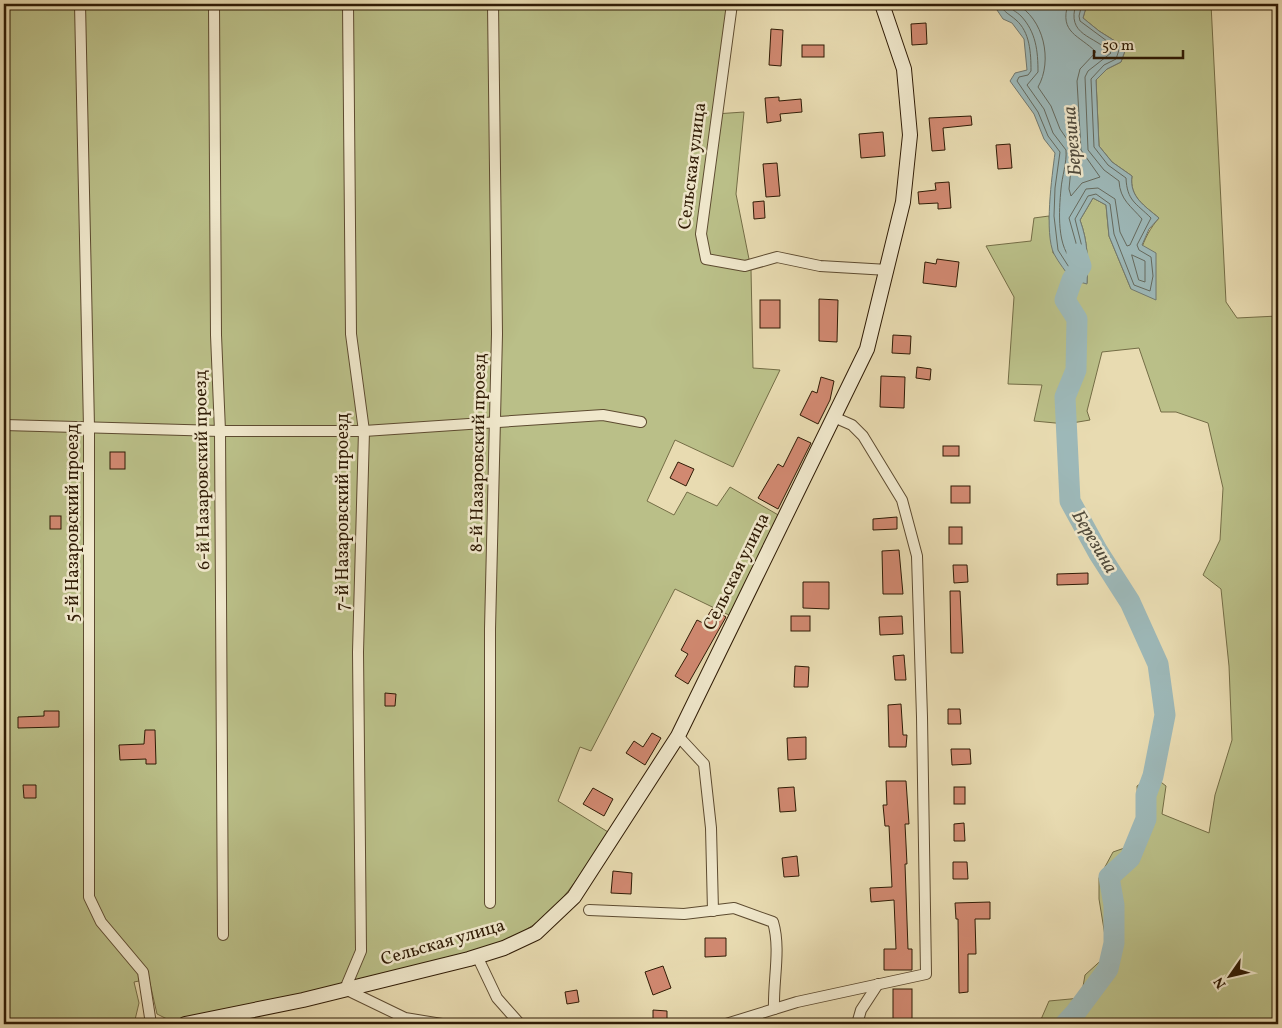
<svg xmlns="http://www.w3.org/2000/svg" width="1282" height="1028" font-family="Vollkorn,serif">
<rect width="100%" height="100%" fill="#e8dbb1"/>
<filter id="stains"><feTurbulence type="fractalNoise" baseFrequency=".004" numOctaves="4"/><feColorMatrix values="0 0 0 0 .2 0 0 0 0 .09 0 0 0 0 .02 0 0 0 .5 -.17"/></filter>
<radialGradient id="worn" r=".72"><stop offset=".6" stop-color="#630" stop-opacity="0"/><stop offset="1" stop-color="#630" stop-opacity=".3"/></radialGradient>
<g fill="#babf88" stroke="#746d46">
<path d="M 4,4 L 728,4 L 715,114 L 744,112 L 736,194 L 751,269 L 753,368 L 780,370 L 733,467 L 675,440 L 647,501 L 674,515 L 687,492 L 717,506 L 730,487 L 780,516 L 731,616 L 675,589 L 591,751 L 580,747 L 558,801 L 608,832 C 568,893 552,927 479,951 L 236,1010 L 171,1021 L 157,1014 L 149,979 L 134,982 L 139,1003 L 134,1024 L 4,1024 Z"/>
<path d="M 1087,4 L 1211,4 L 1226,302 L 1237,318 L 1278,316 L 1278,1024 L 1039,1024 L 1049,1001 L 1081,998 L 1085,975 L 1108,954 L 1099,899 L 1099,878 L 1113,852 L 1133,845 L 1139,822 L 1137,786 L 1153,776 L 1166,786 L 1162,814 L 1209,833 L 1215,795 L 1232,740 L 1229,666 L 1221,589 L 1203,575 L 1220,540 L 1223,488 L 1208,423 L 1176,412 L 1161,412 L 1139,348 L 1102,352 L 1087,411 L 1090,420 L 1066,424 L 1034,421 L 1042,385 L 1008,384 L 1014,297 L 986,246 L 1031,241 L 1034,218 L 1049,216 L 1053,253 L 1087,283 C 1088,260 1088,242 1080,220 L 1093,198 L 1106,205 L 1109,236 L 1131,289 C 1137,263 1141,238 1159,218 C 1145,206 1129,197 1132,176 L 1112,162 L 1099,146 L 1096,80 L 1107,69 L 1121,62 L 1126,48 L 1099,31 L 1083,18 Z"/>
</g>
<path fill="#9db8b8" stroke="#717970" d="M 993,4 L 1087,4 L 1083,18 L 1099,31 L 1126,48 L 1121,62 L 1107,69 L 1096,80 L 1099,146 L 1112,162 L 1132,176 C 1129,197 1145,206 1159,218 L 1149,229 L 1142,245 L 1156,253 L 1156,300 L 1131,289 L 1109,236 L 1106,205 L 1093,198 L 1080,220 C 1088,242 1088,260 1087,284 L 1072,280 C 1066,272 1059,263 1054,254 C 1044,233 1052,176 1055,153 L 1044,139 L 1034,114 L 1010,81 L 1015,73 L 1027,70 L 1024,39 L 1012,23 L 1003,19 Z"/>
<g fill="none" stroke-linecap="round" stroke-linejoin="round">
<g stroke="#666a5e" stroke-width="1">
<path d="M 999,4 C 1006,14 1008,13 1016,20 C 1030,32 1031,53 1031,71 L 1028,75 L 1019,77 L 1017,81 L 1038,112 L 1048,136 L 1060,152 L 1055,188 L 1054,216 L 1058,250 L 1074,275 L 1082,276 L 1084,255 L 1075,219 L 1088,196 L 1096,194 L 1110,204 L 1114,234 L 1134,285 L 1150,291 L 1153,276 L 1151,257 L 1139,250 L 1137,245 L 1151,218 C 1136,203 1127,201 1126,178 L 1108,165 L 1094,147 L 1091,79 L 1104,65 L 1116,59 L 1119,50 L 1080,21 L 1079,16 L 1082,4"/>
<path d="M 1007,4 C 1011,10 1016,11 1021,16 C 1036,32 1038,51 1038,72 L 1027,85 L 1044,109 L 1053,133 L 1066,150 C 1067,163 1062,176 1061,189 C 1059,210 1056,249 1075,263 L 1077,261 L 1076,243 L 1069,218 L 1086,189 L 1098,188 L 1115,199 L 1120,232 L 1127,246 L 1130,245 L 1142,219 C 1131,206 1120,200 1119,181 L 1104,170 L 1088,150 L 1085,77 L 1088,71 L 1111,53 C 1094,35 1066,36 1076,4"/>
<path d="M 1016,4 C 1044,18 1053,61 1038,87 L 1051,106 L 1060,129 L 1073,148 L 1069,189 L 1071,196 L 1082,183 L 1100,177 L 1081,150 L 1077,81 L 1080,69 L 1096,52 C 1079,35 1059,33 1068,4"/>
<path d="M 1132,255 L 1145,261 L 1145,282 L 1139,280 Z"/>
</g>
<path stroke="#9db8b8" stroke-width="21" d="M 1065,1024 L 1076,1012 L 1108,969 L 1114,943 L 1114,905 L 1109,877 L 1130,858 L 1146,819 L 1146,795 L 1153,776 L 1165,715 L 1158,664 L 1130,602 L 1098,552 L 1070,501 L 1065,397 L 1076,370 L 1077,319 L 1065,300 L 1072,280 L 1081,266 L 1077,254"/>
</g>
<g fill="#d18971" stroke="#2f1b05">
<path d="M 926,23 L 927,44 L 912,45 L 911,24 Z"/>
<path d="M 771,29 L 783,30 L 781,66 L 769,65 Z"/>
<rect x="802" y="45" width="22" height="12"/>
<path d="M 779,97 L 779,101 L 801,99 L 802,112 L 780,114 L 781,121 L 767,123 L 765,98 Z"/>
<path d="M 971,116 L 972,125 L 943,128 L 945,150 L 932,151 L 929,118 Z"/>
<path d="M 883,132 L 885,156 L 861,158 L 859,134 Z"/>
<path d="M 1010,144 L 1012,168 L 998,169 L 996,145 Z"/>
<path d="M 777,163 L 780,196 L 766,197 L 763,164 Z"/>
<path d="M 949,182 L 951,208 L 938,209 L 938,203 L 919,204 L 918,192 L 936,190 L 935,183 Z"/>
<path d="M 764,201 L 765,218 L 754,219 L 753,202 Z"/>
<path d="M 937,259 L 959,262 L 956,287 L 923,283 L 925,262 L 936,264 Z"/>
<path d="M 819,299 L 838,300 L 837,342 L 819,341 Z"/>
<rect x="760" y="300" width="20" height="28"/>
<path d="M 893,335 L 911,336 L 910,354 L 892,353 Z"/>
<path d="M 917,367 L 931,369 L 930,380 L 916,378 Z"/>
<path d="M 881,376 L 905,377 L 904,408 L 880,407 Z"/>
<path d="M 821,377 L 834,381 L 830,400 L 818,424 L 800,415 L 812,391 L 817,393 Z"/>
<path d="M 798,437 L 811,443 L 778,509 L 758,498 L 778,464 L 783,467 Z"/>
<rect x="943" y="446" width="16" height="10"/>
<rect x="110" y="452" width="15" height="17"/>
<path d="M 678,462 L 694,469 L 686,486 L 670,478 Z"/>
<rect x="951" y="486" width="19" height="17"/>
<rect x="50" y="516" width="11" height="13"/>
<path d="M 897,517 L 897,529 L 873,530 L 873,519 Z"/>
<rect x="949" y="527" width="13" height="17"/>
<path d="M 899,550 L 903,594 L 883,594 L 882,551 Z"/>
<path d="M 953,565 L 967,565 L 968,582 L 954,583 Z"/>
<path d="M 1088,573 L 1088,584 L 1057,585 L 1057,574 Z"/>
<path d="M 803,582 L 829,582 L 829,609 L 803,608 Z"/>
<path d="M 950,591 L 960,591 L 963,653 L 951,653 Z"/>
<path d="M 712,609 L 726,617 L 688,684 L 675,676 L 688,654 L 681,650 L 697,620 L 703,623 Z"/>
<rect x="791" y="616" width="19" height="15"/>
<path d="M 902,616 L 903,634 L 880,635 L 879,617 Z"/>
<path d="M 904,655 L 906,680 L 895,680 L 893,656 Z"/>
<path d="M 795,666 L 809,667 L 808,687 L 794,687 Z"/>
<path d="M 385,693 L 396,694 L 395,706 L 385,706 Z"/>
<path d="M 901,704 L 903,735 L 907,735 L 906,747 L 889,747 L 888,705 Z"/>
<path d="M 948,709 L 960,709 L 961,724 L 948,724 Z"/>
<path d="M 44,711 L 59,711 L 59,727 L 18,728 L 18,717 L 44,716 Z"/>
<path d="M 145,730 L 155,730 L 156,764 L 146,764 L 146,759 L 120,760 L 119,745 L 144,744 Z"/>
<path d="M 652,733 L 661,738 L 645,765 L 626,753 L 634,741 L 643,747 Z"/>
<path d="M 806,737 L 806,759 L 788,760 L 787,738 Z"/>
<path d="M 951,749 L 970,749 L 971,764 L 952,765 Z"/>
<path d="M 886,781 L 906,781 L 909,824 L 905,824 L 907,864 L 905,864 L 908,949 L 912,949 L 912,970 L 884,970 L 884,949 L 896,949 L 894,900 L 871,902 L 870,888 L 892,887 L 889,826 L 885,826 L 883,805 L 887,805 Z"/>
<path d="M 23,785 L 36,785 L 36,798 L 24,798 Z"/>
<path d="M 794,787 L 796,811 L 780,812 L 778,788 Z"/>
<rect x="954" y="787" width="11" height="17"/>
<path d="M 593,788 L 613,799 L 604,816 L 583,804 Z"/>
<path d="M 964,823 L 965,841 L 954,841 L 954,824 Z"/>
<path d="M 797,856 L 799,876 L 784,877 L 782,858 Z"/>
<path d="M 953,862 L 967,862 L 968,879 L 953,879 Z"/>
<path d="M 613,871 L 632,873 L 631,894 L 611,893 Z"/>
<path d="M 990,902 L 990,919 L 975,919 L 976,954 L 968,954 L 968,992 L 959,993 L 958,919 L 956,919 L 955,903 Z"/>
<path d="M 705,938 L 726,938 L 726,956 L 705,957 Z"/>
<path d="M 663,966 L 671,988 L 653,995 L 645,972 Z"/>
<rect x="893" y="989" width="19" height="30"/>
<path d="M 577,990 L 579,1002 L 567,1004 L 565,992 Z"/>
<path d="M 653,1010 L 667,1011 L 667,1021 L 653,1020 Z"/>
</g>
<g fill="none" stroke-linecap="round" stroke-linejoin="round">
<defs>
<g id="street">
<path d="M 80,4 L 89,427 L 89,897 L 101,922 L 143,972 L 151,1024"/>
<path d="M 214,4 L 216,335 L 220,431 L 223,935"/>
<path d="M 348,4 L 351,334 L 364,431 L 358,652 L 361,951 L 345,989 L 405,1018 L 442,1024"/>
<path d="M 732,4 L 701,234 L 706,259 L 745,266 L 777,257 L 820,266 L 888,270"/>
<path d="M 4,425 L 220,431 L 364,431 L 603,415 L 641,422"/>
<path d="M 678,736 L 704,764 L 711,828 L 713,911"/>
<path d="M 490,903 L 490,629 L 497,334 L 493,4"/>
<path d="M 589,910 L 684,914 L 734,908 L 773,922 C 781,949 773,980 774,1009"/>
<path d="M 477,956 L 497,998 L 520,1024"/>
<path d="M 726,1024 L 797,1002 L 926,974 L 922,717 L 917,556 L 902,500 L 863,436 L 852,425 L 836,418"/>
<path d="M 857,1024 L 861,1010 L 878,984"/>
</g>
<path id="secondary" d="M 185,1024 L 303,1000 L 469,959 L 504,948 L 536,933 L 574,897 L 678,736 L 867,349 L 903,202 L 910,135 L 904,69 L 882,4"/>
</defs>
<use href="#street" stroke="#5d4b30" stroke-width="12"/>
<use href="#secondary" stroke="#2f1b05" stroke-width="16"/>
<use href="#street" stroke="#f0e8cc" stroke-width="10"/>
<use href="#secondary" stroke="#f0e8cc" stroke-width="14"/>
</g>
<g text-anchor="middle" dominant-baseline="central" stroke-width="5" stroke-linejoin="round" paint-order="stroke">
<g font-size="18" fill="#2f1b05" stroke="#f0e8cc">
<text transform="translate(693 166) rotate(-83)">Сельская улица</text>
<text transform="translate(479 453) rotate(-89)">8-й Назаровский проезд</text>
<text transform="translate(203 470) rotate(-91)">6-й Назаровский проезд</text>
<text transform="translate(343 512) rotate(-90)">7-й Назаровский проезд</text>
<text transform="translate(73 523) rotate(-90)">5-й Назаровский проезд</text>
<text transform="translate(737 572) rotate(-64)">Сельская улица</text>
<text transform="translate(443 943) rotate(-16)">Сельская улица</text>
</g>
<g font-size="19" font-style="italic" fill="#504a3b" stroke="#f0e8cc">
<text transform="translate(1073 141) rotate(-95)">Березина</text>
<text transform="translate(1094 542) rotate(59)">Березина</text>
</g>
</g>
<rect width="1282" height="1028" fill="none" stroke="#e8dbb1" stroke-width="20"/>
<rect x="5" y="5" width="1272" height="1018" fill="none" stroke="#2f1b05" stroke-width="2.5"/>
<rect x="10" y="10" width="1262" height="1008" fill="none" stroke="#2f1b05"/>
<g transform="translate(1230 976) rotate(236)" stroke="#f0e8cc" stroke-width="4" paint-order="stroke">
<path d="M0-4L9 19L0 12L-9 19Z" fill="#2f1b05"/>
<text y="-8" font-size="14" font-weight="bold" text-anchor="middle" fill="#2f1b05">N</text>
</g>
<path d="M1094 50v8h89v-8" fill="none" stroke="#2f1b05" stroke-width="2.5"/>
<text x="1102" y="50" font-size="15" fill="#2f1b05" stroke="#f0e8cc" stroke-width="4" paint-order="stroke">50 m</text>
<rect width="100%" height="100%" filter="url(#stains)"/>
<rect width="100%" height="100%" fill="url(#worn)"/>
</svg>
